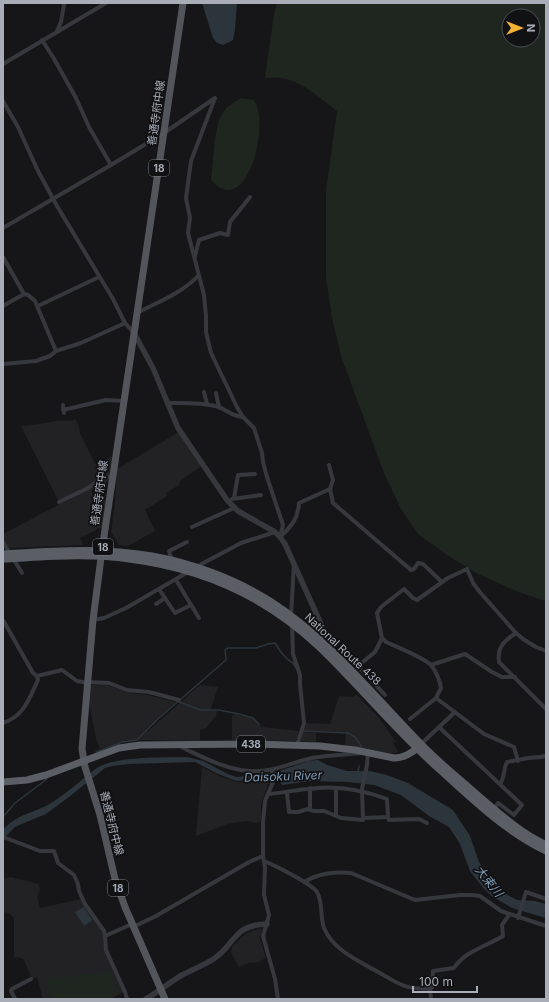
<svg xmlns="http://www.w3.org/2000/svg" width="549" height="1002" font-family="Inter,'Noto Sans JP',sans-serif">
<rect width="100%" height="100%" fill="#161618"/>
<g fill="#222225">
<path d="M 75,419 L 79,427 L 80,433 L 95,464 L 112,456 L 109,481 L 91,491 L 98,504 L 106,499 L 102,527 L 80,538 L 83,545 L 9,548 L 3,539 L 3,534 L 60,504 L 21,426 L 33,425 L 57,421 L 70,421 Z"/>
<path d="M 179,432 L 202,466 L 181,480 L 179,485 L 166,493 L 167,496 L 145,510 L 155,531 L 128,546 L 119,545 L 111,532 L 115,503 L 117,469 Z"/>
<path d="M 90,685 L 107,685 L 130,693 L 148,695 L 176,702 L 136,740 L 126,740 L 100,749 L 96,739 L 89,703 Z"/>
<path d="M 200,685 L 218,687 L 210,711 L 217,711 L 216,716 L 206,728 L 200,730 L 200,741 L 138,740 Z"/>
<path d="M 357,695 L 379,718 L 396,742 L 393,743 L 398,751 L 395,753 L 388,753 L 345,745 L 346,732 L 303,731 L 305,723 L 330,724 L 339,696 L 353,697 Z"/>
<path d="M 235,714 L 253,719 L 262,727 L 299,731 L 296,741 L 232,740 L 232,716 Z"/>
<path d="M 303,732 L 316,733 L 316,742 L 300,741 Z"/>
<path d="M 202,767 L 221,777 L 237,782 L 269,782 L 261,804 L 261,820 L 258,823 L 246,821 L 227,824 L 196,836 Z"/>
<path d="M 11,877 L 39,884 L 40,890 L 37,897 L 40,908 L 81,899 L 102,929 L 105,945 L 124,992 L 111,999 L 43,999 L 37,977 L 32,979 L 24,960 L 21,958 L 14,957 L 14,918 L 9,913 L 3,912 L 3,879 Z"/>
<path d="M 260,928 L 262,930 L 261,935 L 259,936 L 266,958 L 258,962 L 252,963 L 251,962 L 239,967 L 231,953 L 232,947 L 245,934 Z"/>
</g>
<g fill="#1e261f" fill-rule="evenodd">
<path d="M 277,3 L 546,3 L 546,601 L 516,591 L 478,574 L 450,557 L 418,534 L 401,509 L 384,473 L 342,359 L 332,318 L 326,278 L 326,190 L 337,111 C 320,98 302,81 281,78 C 276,77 270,78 265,78 L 274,14 ZM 509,16 L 533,16 L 533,40 L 509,40 Z"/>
<path d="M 241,98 L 254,100 C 271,125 246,221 211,180 C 213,164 214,127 222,114 C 226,107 234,102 241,98 Z"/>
<path d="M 106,970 L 109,971 L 120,992 L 107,999 L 50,999 L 47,977 L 72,977 L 81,974 L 97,975 Z"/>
</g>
<g fill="#2c353c">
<path d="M 202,3 L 237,3 L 235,29 L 233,40 L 223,45 L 217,43 L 213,38 Z"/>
<path d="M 187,757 L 203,761 L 230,775 L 237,777 L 273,773 L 309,761 L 318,760 L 327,765 L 347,771 L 370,771 L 387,775 L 408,783 L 453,810 L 470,836 L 479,862 L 487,874 L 488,878 L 500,891 L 517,900 L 535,901 L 546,904 L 546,918 L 512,908 L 493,897 L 484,889 L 470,871 L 460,844 L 449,827 L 429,816 L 401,795 L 374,785 L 348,782 L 311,781 L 282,785 L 278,778 L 236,781 L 216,773 L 195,762 L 129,764 L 112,766 L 105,768 L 69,797 L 46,814 L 24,823 L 15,827 L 6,836 L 3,844 L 3,830 C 16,814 35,813 51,803 C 66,794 80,781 94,770 C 113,755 163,758 187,757 Z"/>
<path d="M 84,907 L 92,920 L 84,926 L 75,912 Z"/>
</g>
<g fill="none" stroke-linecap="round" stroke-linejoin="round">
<g stroke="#2c353c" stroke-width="1.5">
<path d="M 179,702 L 201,710 L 219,710 L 239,714 L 253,718 L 259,724"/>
<path d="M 303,731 L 348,733 L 355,737 L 362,747"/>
<path d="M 96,752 L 122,742 L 137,740 L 159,718 L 226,660 L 225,650 L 228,648 L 256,648 L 268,644 L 275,643 C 280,651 285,659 293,663 L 296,668"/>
<path d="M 358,772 L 359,766"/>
<path d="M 3,817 L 15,803 L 47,779"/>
</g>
<g stroke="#37383d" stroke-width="4">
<path d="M 57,31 L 61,22 L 64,5 L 63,3"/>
<path d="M 42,40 L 53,57 L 76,98 L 89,127 L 111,165"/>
<path d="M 3,64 L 106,3"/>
<path d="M 3,101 L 18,127 L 38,171 L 57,206 L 113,299 L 125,323 L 134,333"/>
<path d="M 3,228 L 111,165 L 164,133 L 215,98 L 191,161 L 186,198 L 190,218 L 188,233 L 204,295 L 206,316 L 206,332 L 211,353 L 237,407 L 243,417 L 254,428 L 262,453 L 263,462 L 267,477 L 283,525 L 280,537"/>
<path d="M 195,256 L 199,240 L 220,233 L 228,235 L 230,222 L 250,197"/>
<path d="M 3,257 L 24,294"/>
<path d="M 3,306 L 24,294 L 28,295 L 35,301 L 56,351"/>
<path d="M 38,306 L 99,277"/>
<path d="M 137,313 C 158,302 182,293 198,276"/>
<path d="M 3,364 L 36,361 L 50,356 L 56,351 L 81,343 L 125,323"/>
<path d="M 204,392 L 207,404"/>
<path d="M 216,393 L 219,407"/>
<path d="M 168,403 C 184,403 200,402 215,406 C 225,408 232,417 243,417"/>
<path d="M 63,405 L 64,413"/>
<path d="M 63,410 L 106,400 L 124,401"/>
<path d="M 329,465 L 333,480 L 330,489 L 333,503 L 411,570 L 414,569 L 418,563 L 423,564 L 442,582"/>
<path d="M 234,498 L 238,475 L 255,474"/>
<path d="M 232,499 L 261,495"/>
<path d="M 59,502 C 68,497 79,493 88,488 C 98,482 99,478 113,476"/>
<path d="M 192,527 L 234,508"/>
<path d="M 281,536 C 292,526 298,518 299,503 L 330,489"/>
<path d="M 3,542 L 22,573"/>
<path d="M 172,560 L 169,551 L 187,542"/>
<path d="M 196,567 L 241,543 L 275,532"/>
<path d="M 176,580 L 199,618"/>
<path d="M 159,589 L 175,613 L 191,605"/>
<path d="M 156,604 L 165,598"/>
<path d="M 291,616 L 294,563"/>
<path d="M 3,620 L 33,673 L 37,676 L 62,670 L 77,681 L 88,683"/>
<path d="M 93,620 L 104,618 L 126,608 L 188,572"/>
<path d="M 292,624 L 293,654 L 300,675 L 300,684 L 304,723 L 297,745"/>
<path d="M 516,633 C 504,641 497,647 499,662 L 546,709"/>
<path d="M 382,638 L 375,652 L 358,666 L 385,695"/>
<path d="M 431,665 L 465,654 L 492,672 L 502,677 L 515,677"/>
<path d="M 88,682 L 109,683 L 127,690 L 149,692 L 179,700"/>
<path d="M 436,698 L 484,734 L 514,747 L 518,761"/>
<path d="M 410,719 L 436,698 L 441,688 C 440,681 436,671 431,665 C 422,657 397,647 386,642 L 382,638 L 377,613 L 381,607 L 404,589 L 413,598 L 417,600 L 448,578 L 467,569 L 473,583 L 479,591 L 516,633 L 523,639 L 536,647 L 546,651"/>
<path d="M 3,723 C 24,716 29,699 38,680 L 37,676"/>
<path d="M 439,727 L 522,805 L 514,815 L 498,803 L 494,809"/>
<path d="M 421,744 L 455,712"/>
<path d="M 181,745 L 183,748 C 205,758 225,769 249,771 C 272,773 290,763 312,758 C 328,755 344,755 361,753"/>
<path d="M 272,770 L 273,782 L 265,801 L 263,822 L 263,856 L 265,867 L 264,895 L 269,915 L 263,936 L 275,979 L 278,999"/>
<path d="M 500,784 C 505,778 503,769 507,762 C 513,761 517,760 523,759 C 531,757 538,758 546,756"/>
<path d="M 310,788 L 310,810"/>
<path d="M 336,788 L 336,815"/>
<path d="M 287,793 L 289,812 L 298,812 L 308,809 L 313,811 L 324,811 L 341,818 L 363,820 L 362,789 L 367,765 L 368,753"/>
<path d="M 268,794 C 282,793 295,790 308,789 C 334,785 363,790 387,799 L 388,817 L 363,818"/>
<path d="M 388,817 L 389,820 L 419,819 L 427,823"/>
<path d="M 3,837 L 40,851 L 54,851 L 58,863 L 74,875 L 78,884 L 79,891 L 85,904 L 104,931 L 105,936 L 132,924"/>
<path d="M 264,861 C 274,865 312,884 317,892 C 323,902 320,917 324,928 C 333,950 359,961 378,972 C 387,977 396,983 405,986 C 413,989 422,988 430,989"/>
<path d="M 304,882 C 317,874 335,871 351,873 L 415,900 L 460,895 L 472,895 L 480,896 L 501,911 L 546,926"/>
<path d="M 518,918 L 526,892 L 546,899"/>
<path d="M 133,927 L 156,916 L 249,862 L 263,856"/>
<path d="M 105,936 L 106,950 L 125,992 L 127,999"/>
<path d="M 15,999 L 11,991 L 12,989 L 31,979"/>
<path d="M 431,999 L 430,989 L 432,988 L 433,971 L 454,968 C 465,951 487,946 503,936 L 502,925 L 509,915"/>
</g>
<g stroke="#37383d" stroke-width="5.5">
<path d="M 134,333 L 153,368 L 178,428 L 227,500 L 238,511 L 275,532 L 280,537 L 285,544 L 325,633 L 318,644"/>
<path d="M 146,999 C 158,992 170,982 182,975 C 193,969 205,965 215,958 C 237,942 233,925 267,924"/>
</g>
<path stroke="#53555c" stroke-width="7" d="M 165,999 L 125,907 L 115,879 L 100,815 L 85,767 L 82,749 L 93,620 L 102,550 L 183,3"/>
<g stroke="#5b5e65" stroke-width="7">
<path d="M 3,554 C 53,551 102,547 152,556 C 192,563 235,579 270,601 C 328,638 372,694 420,743 C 434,758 450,771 466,785 C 483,800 500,815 518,828 C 527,835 537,840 546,845"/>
<path d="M 3,559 C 45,557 88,553 129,559 C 201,568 265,596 318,646 C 360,686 397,732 441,771 C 473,800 506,832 546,851"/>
<path d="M 3,782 L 27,780 L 46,775 L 119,748 L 140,745 L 250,744 L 320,746 L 355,750 L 394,758 C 403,758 413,753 419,746"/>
</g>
</g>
<g text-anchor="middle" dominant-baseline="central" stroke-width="3.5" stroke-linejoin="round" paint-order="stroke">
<g fill="#111113" stroke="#7b7e86" stroke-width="1">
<rect x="149" y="160" width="20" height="16" rx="3"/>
<rect x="93" y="539" width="20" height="16" rx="3"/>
<rect x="237" y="736" width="28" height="16" rx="3"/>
<rect x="108" y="880" width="20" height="16" rx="3"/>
</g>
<g font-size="10" font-weight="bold" fill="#a8adb8">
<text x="159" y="168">18</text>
<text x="103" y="547">18</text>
<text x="251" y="744">438</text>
<text x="118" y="888">18</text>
</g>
<g font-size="11" fill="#a8adb8" stroke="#111113">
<text transform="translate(156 113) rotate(-82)">善通寺府中線</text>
<text transform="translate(99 493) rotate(-82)">善通寺府中線</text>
<text transform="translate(343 649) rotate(43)">National Route 438</text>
<text transform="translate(112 823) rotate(76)">善通寺府中線</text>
</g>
<g font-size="12" font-style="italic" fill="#7f9bb3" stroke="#111113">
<text transform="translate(283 776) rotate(-2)">Daisoku River</text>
<text transform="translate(489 881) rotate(51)">大束川</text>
</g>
</g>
<rect width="549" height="1002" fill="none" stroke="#a8adb8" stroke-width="8"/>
<g transform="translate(521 28) rotate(90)"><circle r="19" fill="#111113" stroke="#4d4f55"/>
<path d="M0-3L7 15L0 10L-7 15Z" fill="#f2b134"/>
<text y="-6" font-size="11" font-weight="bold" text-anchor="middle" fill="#a8adb8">N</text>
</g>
<path d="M413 986v6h64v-6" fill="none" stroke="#a8adb8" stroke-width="2"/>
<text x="419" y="986" font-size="12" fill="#a8adb8" stroke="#111113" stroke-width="3" paint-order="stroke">100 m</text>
</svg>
